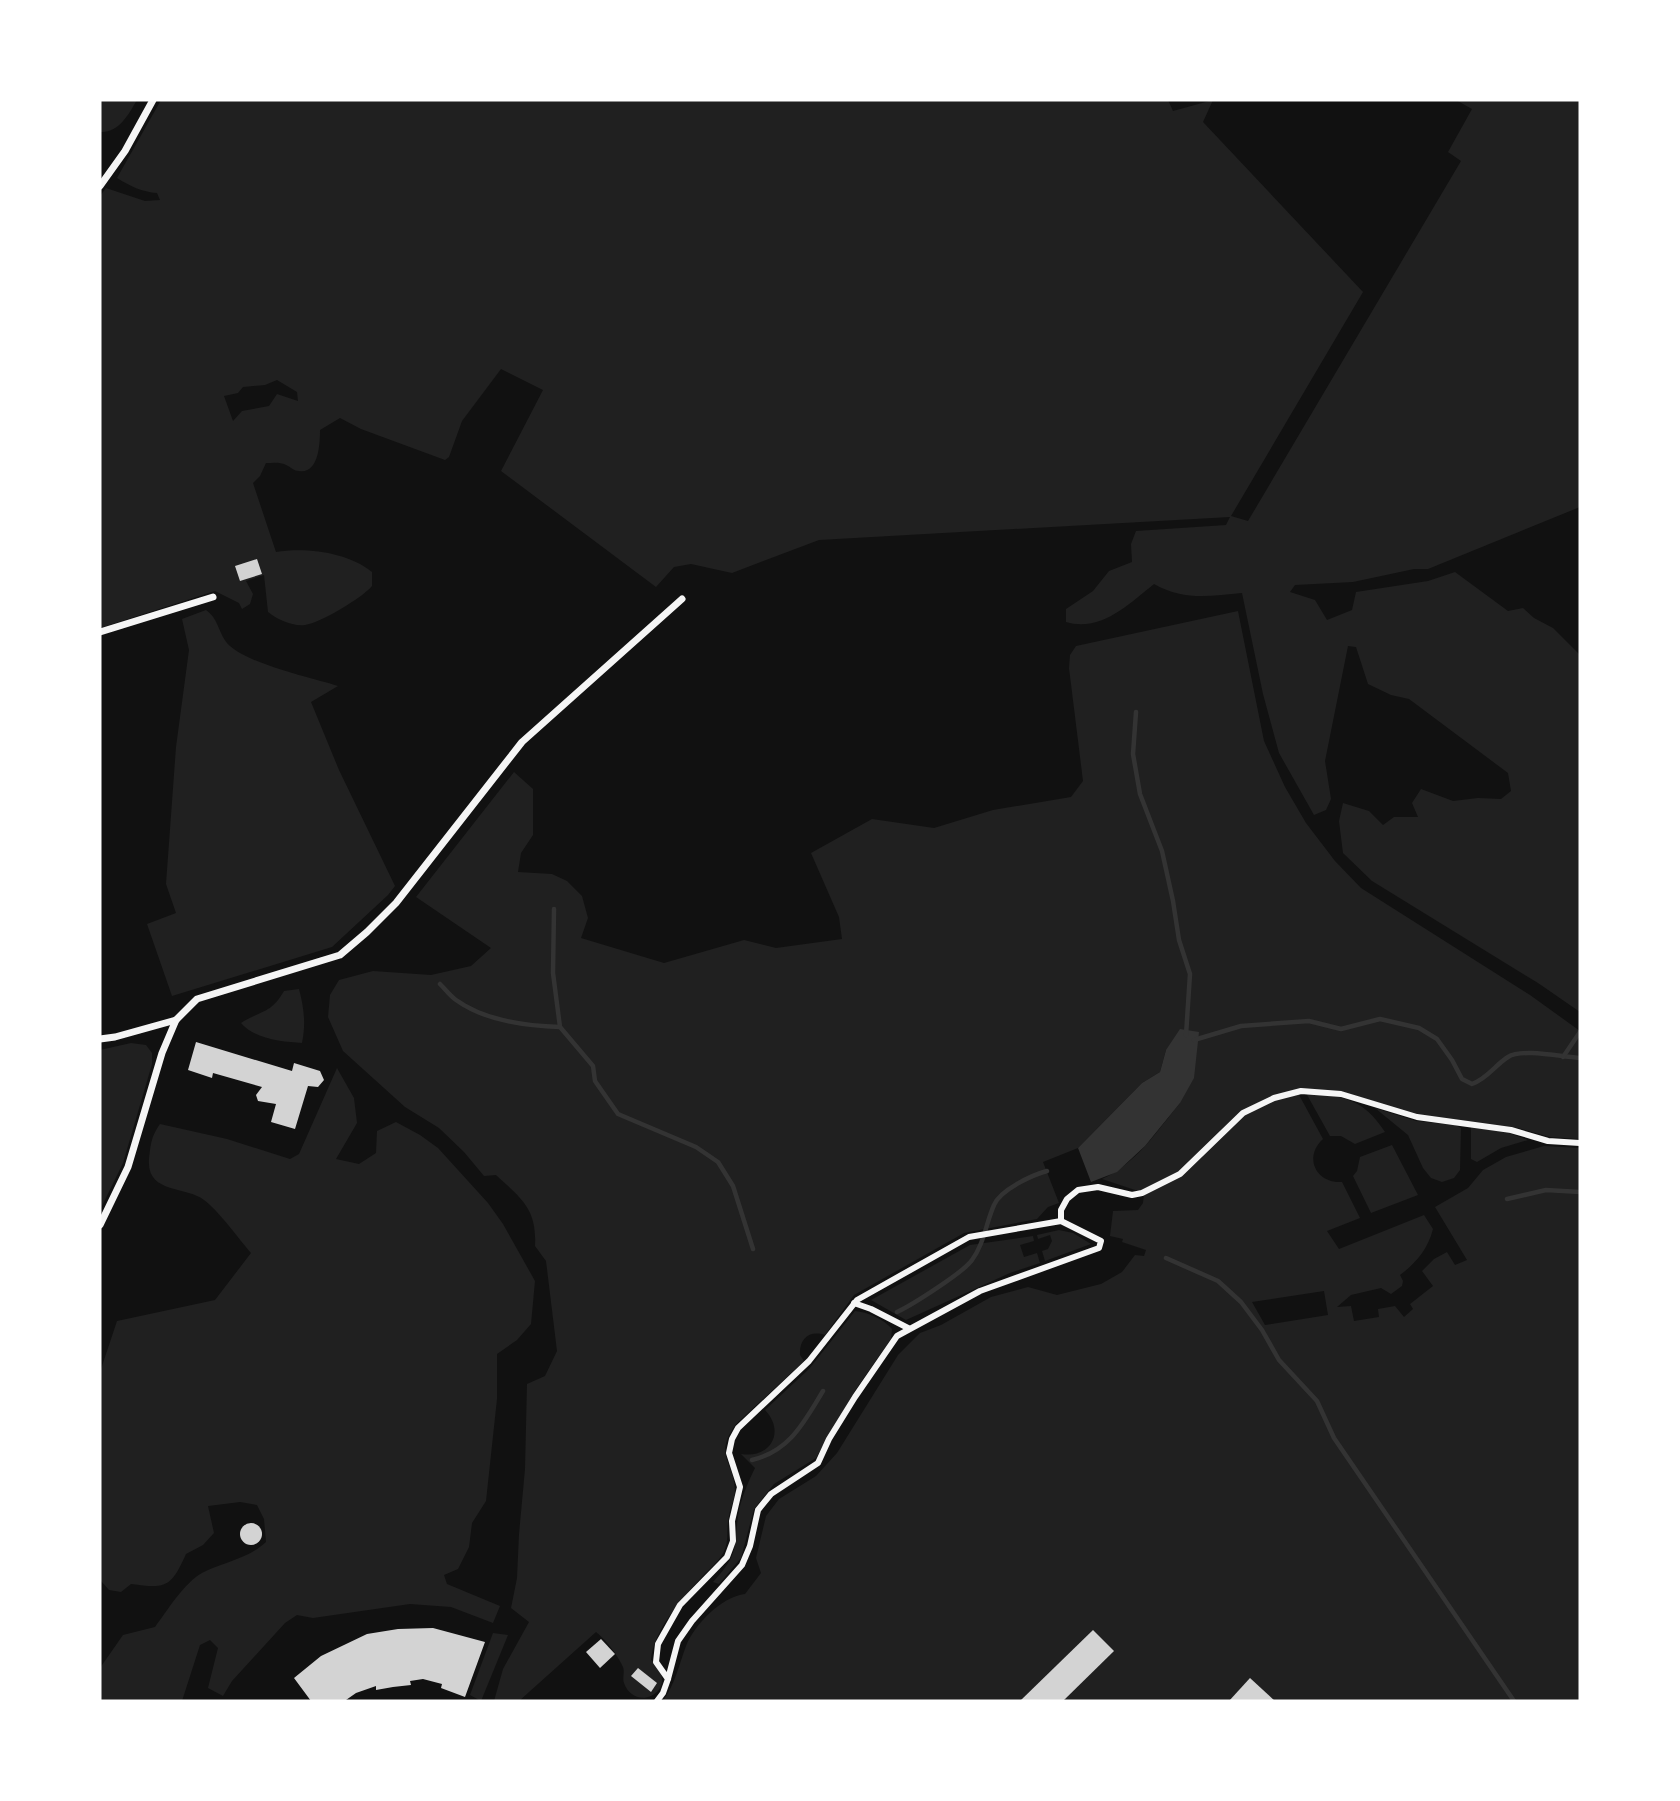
<svg xmlns="http://www.w3.org/2000/svg" width="1680" height="1801" font-family="'Noto Serif',serif">
<rect width="100%" height="100%" fill="#111"/>
<g fill="#202020" fill-rule="evenodd">
<path d="M 100,100 L 137,100 C 128,115 119,133 100,132 Z"/>
<path d="M 161,100 L 1168,100 L 1173,111 L 1213,100 L 1203,122 L 1363,292 L 1231,516 L 1248,521 L 1461,161 L 1448,152 L 1472,109 L 1456,100 L 1580,100 L 1580,507 L 1428,569 L 1414,569 L 1353,582 L 1295,585 L 1290,592 L 1315,600 L 1327,620 L 1352,610 L 1356,592 L 1428,581 L 1455,572 L 1508,611 L 1523,608 L 1534,618 L 1553,628 L 1580,655 L 1580,1012 L 1538,983 L 1372,881 L 1343,853 L 1339,821 L 1343,803 L 1369,811 L 1383,825 L 1394,817 L 1418,817 L 1412,803 L 1421,789 L 1453,801 L 1478,798 L 1501,799 L 1511,791 L 1508,773 L 1409,699 L 1391,695 L 1368,684 L 1356,647 L 1348,646 L 1325,761 L 1331,799 L 1326,810 L 1314,815 L 1279,753 L 1263,694 L 1242,593 C 1210,596 1184,601 1154,584 C 1128,605 1101,632 1066,622 L 1066,609 L 1093,591 L 1109,571 L 1132,562 L 1131,544 L 1136,531 L 1226,525 L 1230,517 L 819,540 L 732,573 L 691,564 L 674,567 L 656,587 L 501,471 L 543,390 L 501,369 L 462,421 L 449,457 L 445,460 L 361,429 L 340,418 L 320,430 C 320,443 319,474 299,471 C 293,471 290,466 284,464 C 278,462 272,463 266,463 L 260,476 L 253,483 L 276,552 C 305,547 348,552 372,572 L 372,586 C 362,598 320,623 305,625 C 294,627 276,619 268,612 L 264,575 L 246,581 L 253,594 L 250,604 L 242,609 L 239,603 L 215,591 L 100,628 L 100,196 L 106,188 L 145,201 L 160,200 L 157,193 C 142,192 130,186 117,178 ZM 277,380 L 297,392 L 298,401 L 277,394 L 269,406 L 242,411 L 233,421 L 224,396 L 238,393 L 243,387 L 265,385 Z"/>
<path d="M 206,610 C 220,620 218,635 230,646 C 252,665 309,677 338,686 L 311,702 L 339,770 L 395,886 L 388,895 L 332,947 L 172,996 L 147,924 L 176,913 L 166,884 L 176,747 L 189,650 L 182,619 Z"/>
<path d="M 1238,611 L 1264,741 L 1285,787 L 1306,823 L 1335,861 L 1361,888 L 1530,995 L 1580,1031 L 1580,1139 L 1550,1137 L 1518,1128 L 1417,1114 L 1343,1092 L 1302,1089 L 1241,1112 L 1178,1173 L 1141,1192 L 1102,1179 C 1136,1164 1157,1131 1180,1103 L 1166,1050 L 1160,1072 L 1142,1083 L 1078,1148 L 1043,1162 L 1059,1203 L 1048,1207 L 1037,1219 L 964,1233 L 854,1295 L 825,1335 C 809,1330 799,1339 800,1355 L 804,1361 L 736,1424 C 713,1456 734,1461 735,1490 C 735,1499 730,1508 729,1516 C 726,1527 729,1539 725,1549 C 721,1560 709,1569 701,1578 C 682,1598 653,1631 651,1660 C 663,1668 668,1688 651,1696 C 640,1701 628,1695 624,1683 C 622,1678 625,1672 623,1667 C 617,1654 606,1640 596,1632 L 519,1701 L 494,1701 L 503,1669 L 529,1622 L 511,1608 L 517,1578 L 519,1534 L 525,1469 L 527,1384 L 545,1376 L 557,1351 L 546,1261 L 535,1246 C 537,1209 522,1199 496,1175 L 484,1176 L 464,1152 L 439,1128 L 405,1107 L 343,1051 L 328,1017 L 330,995 L 339,980 L 373,971 L 431,975 L 471,966 L 491,948 L 416,897 L 514,772 L 533,789 L 533,835 L 521,853 L 518,872 L 552,874 L 567,881 L 582,896 L 588,918 L 581,938 L 664,963 L 744,940 L 776,948 L 842,939 L 839,917 L 811,853 L 872,819 L 934,828 L 993,810 L 1071,797 L 1083,781 L 1069,668 L 1070,655 L 1076,646 Z"/>
<path d="M 299,989 C 304,1008 306,1024 302,1043 C 283,1042 254,1039 241,1023 C 261,1010 271,1014 284,991 Z"/>
<path d="M 131,1043 L 146,1045 L 152,1053 L 152,1064 L 123,1163 L 100,1210 L 100,1050 Z"/>
<path d="M 337,1068 L 354,1098 L 357,1123 L 336,1159 L 359,1164 L 376,1153 L 377,1131 L 396,1122 L 420,1135 L 438,1148 L 488,1203 L 503,1224 L 535,1281 L 531,1324 L 517,1340 L 497,1354 L 497,1399 L 486,1501 L 472,1523 L 469,1547 L 458,1569 L 444,1575 L 447,1584 L 500,1606 L 493,1623 L 451,1607 L 410,1604 L 313,1618 L 297,1615 L 285,1623 L 232,1681 L 223,1696 L 208,1688 L 218,1648 L 210,1640 L 200,1645 L 182,1701 L 100,1701 L 100,1668 L 123,1635 L 155,1627 C 167,1611 184,1583 202,1573 C 223,1562 248,1559 266,1542 L 264,1519 L 257,1505 L 240,1502 L 208,1506 L 214,1533 L 203,1545 L 186,1554 C 171,1587 167,1589 131,1584 L 121,1592 L 109,1590 L 101,1581 L 100,1372 L 117,1321 L 215,1300 L 251,1253 C 238,1238 219,1211 204,1200 C 186,1186 146,1194 149,1159 C 151,1143 151,1137 160,1124 L 227,1139 L 290,1159 L 299,1154 Z"/>
<path d="M 1298,1093 L 1323,1139 C 1303,1157 1316,1184 1342,1182 L 1360,1218 L 1327,1231 L 1339,1249 L 1424,1215 L 1433,1229 C 1428,1249 1416,1263 1400,1275 L 1403,1281 L 1402,1286 L 1391,1294 L 1381,1288 L 1351,1295 L 1337,1307 L 1351,1306 L 1354,1321 L 1379,1317 L 1378,1309 L 1395,1306 L 1404,1317 L 1413,1309 L 1410,1304 L 1433,1286 L 1422,1271 L 1434,1259 L 1447,1252 L 1455,1265 L 1467,1260 L 1435,1207 L 1468,1188 L 1483,1170 L 1506,1157 L 1544,1146 L 1580,1148 L 1580,1701 L 663,1701 C 675,1684 679,1665 686,1646 C 695,1624 721,1597 745,1594 L 761,1573 L 756,1558 L 766,1516 L 779,1499 L 816,1476 L 837,1453 L 898,1355 L 920,1333 L 941,1325 L 991,1297 L 1028,1287 L 1057,1295 L 1101,1284 L 1122,1272 L 1135,1255 L 1144,1256 L 1146,1250 L 1122,1242 L 1123,1239 L 1110,1236 L 1113,1211 L 1138,1210 L 1143,1203 L 1144,1195 L 1181,1175 L 1244,1114 L 1275,1099 ZM 1324,1291 L 1328,1315 L 1265,1325 L 1252,1302 Z"/>
<path d="M 1306,1093 C 1343,1096 1363,1098 1385,1132 L 1355,1144 L 1341,1136 L 1330,1136 Z"/>
<path d="M 1375,1108 L 1416,1121 L 1455,1125 L 1461,1128 L 1460,1170 L 1454,1178 L 1442,1182 L 1431,1178 L 1423,1168 L 1408,1135 Z"/>
<path d="M 1471,1127 L 1509,1133 L 1528,1140 L 1501,1148 L 1477,1162 L 1471,1159 Z"/>
<path d="M 1392,1145 L 1418,1195 L 1371,1213 L 1353,1176 L 1357,1171 L 1360,1157 Z"/>
<path d="M 1059,1230 L 1073,1233 L 1091,1244 L 1045,1261 L 1042,1251 L 1048,1249 L 1052,1241 L 1050,1235 L 1038,1239 L 1037,1235 Z"/>
<path d="M 1033,1236 L 1034,1241 L 1020,1245 L 1024,1257 L 1037,1253 L 1040,1263 L 1010,1273 L 906,1320 L 871,1300 L 970,1245 Z"/>
<path d="M 855,1311 C 867,1312 884,1319 892,1329 L 891,1339 L 856,1389 L 816,1458 L 774,1484 L 754,1509 L 741,1558 L 719,1584 L 713,1582 C 738,1555 734,1550 738,1516 C 740,1501 748,1482 755,1468 L 741,1454 C 770,1459 786,1432 765,1410 L 809,1369 Z"/>
<path d="M 493,1633 L 508,1635 L 481,1701 L 470,1695 Z"/>
</g>
<path fill="#333" d="M 1180,1029 L 1199,1032 L 1194,1078 L 1180,1103 L 1145,1146 L 1117,1172 L 1091,1182 L 1078,1148 L 1142,1083 L 1160,1072 L 1166,1050 Z"/>
<g fill="none" stroke-linecap="round" stroke-linejoin="round">
<g stroke="#333" stroke-width="4.5">
<path d="M 1136,712 L 1133,754 L 1140,794 L 1162,851 L 1173,901 L 1179,940 L 1190,974 L 1186,1035"/>
<path d="M 554,909 L 553,973 L 560,1027"/>
<path d="M 440,984 C 445,989 450,996 456,1000 C 485,1021 526,1026 560,1027 L 593,1066 L 595,1081 L 618,1114 L 696,1147 L 718,1162 L 733,1186 L 753,1249"/>
<path d="M 1194,1040 L 1241,1026 L 1309,1021 L 1341,1029 L 1380,1019 L 1419,1028 L 1437,1039 L 1452,1060 L 1462,1079 L 1472,1084 C 1488,1078 1494,1066 1508,1057 C 1522,1048 1562,1057 1580,1058"/>
<path d="M 1563,1057 L 1580,1032"/>
<path d="M 1507,1199 L 1546,1190 L 1580,1192"/>
<path d="M 1166,1258 L 1218,1281 L 1241,1302 L 1262,1330 L 1279,1360 L 1317,1401 L 1334,1438 L 1514,1701"/>
<path d="M 897,1312 C 912,1305 964,1272 972,1260 C 984,1244 986,1223 994,1205 C 1000,1190 1032,1175 1047,1171"/>
<path d="M 752,1460 C 790,1451 804,1422 823,1391"/>
</g>
</g>
<g fill="#d3d3d3">
<path d="M 257,559 L 262,574 L 240,581 L 235,566 Z"/>
<path d="M 196,1042 L 292,1071 L 294,1063 L 320,1071 L 324,1080 L 318,1087 L 308,1086 L 295,1129 L 271,1122 L 276,1104 L 258,1101 L 256,1095 L 262,1087 L 213,1073 L 212,1078 L 188,1070 Z"/>
<circle cx="251" cy="1534" r="11"/>
<path d="M 433,1628 L 485,1642 L 465,1697 L 441,1688 L 442,1684 L 423,1679 L 410,1681 L 411,1685 L 393,1687 L 376,1690 L 376,1686 L 356,1693 L 346,1700 L 347,1701 L 311,1701 L 294,1678 L 321,1656 L 367,1634 L 398,1629 Z"/>
<path d="M 1093,1630 L 1114,1651 L 1063,1701 L 1020,1701 Z"/>
<path d="M 601,1639 L 615,1654 L 600,1668 L 586,1652 Z"/>
<path d="M 638,1668 L 657,1683 L 651,1692 L 631,1676 Z"/>
<path d="M 1250,1678 L 1275,1701 L 1229,1701 Z"/>
</g>
<g fill="none" stroke-linecap="round" stroke-linejoin="round">
<g stroke="#f5f5f5" stroke-width="6">
<path d="M 1061,1221 L 1061,1210 L 1067,1199 L 1078,1190 L 1098,1187 L 1132,1195 L 1142,1193 L 1180,1174 L 1243,1113 L 1274,1098 L 1301,1091 L 1341,1094 L 1417,1117 L 1511,1130 L 1548,1141 L 1580,1143"/>
<path d="M 854,1303 L 871,1309 L 908,1328"/>
<path d="M 657,1701 L 663,1693 L 668,1679 L 678,1641 L 692,1621 L 742,1565 L 750,1546 L 758,1510 L 771,1494 L 818,1463 L 829,1439 L 855,1397 L 897,1336 L 980,1291 L 1099,1248 L 1101,1241 L 1061,1221 L 969,1237 L 857,1300 L 809,1361 L 738,1428 L 732,1439 L 729,1453 L 740,1487 L 732,1521 L 733,1541 L 727,1557 L 680,1605 L 658,1644 L 656,1662 L 668,1679"/>
</g>
<g stroke="#f5f5f5" stroke-width="7">
<path d="M 100,186 L 125,151 L 153,100"/>
<path d="M 100,632 L 213,597"/>
<path d="M 100,1039 L 115,1037 L 176,1020"/>
<path d="M 100,1225 L 128,1167 L 162,1053 L 176,1020 L 197,999 L 340,955 L 367,932 L 396,903 L 522,742 L 682,599"/>
</g>
</g>
<rect width="1680" height="1801" fill="none" stroke="#ffffff" stroke-width="203"/>
</svg>
